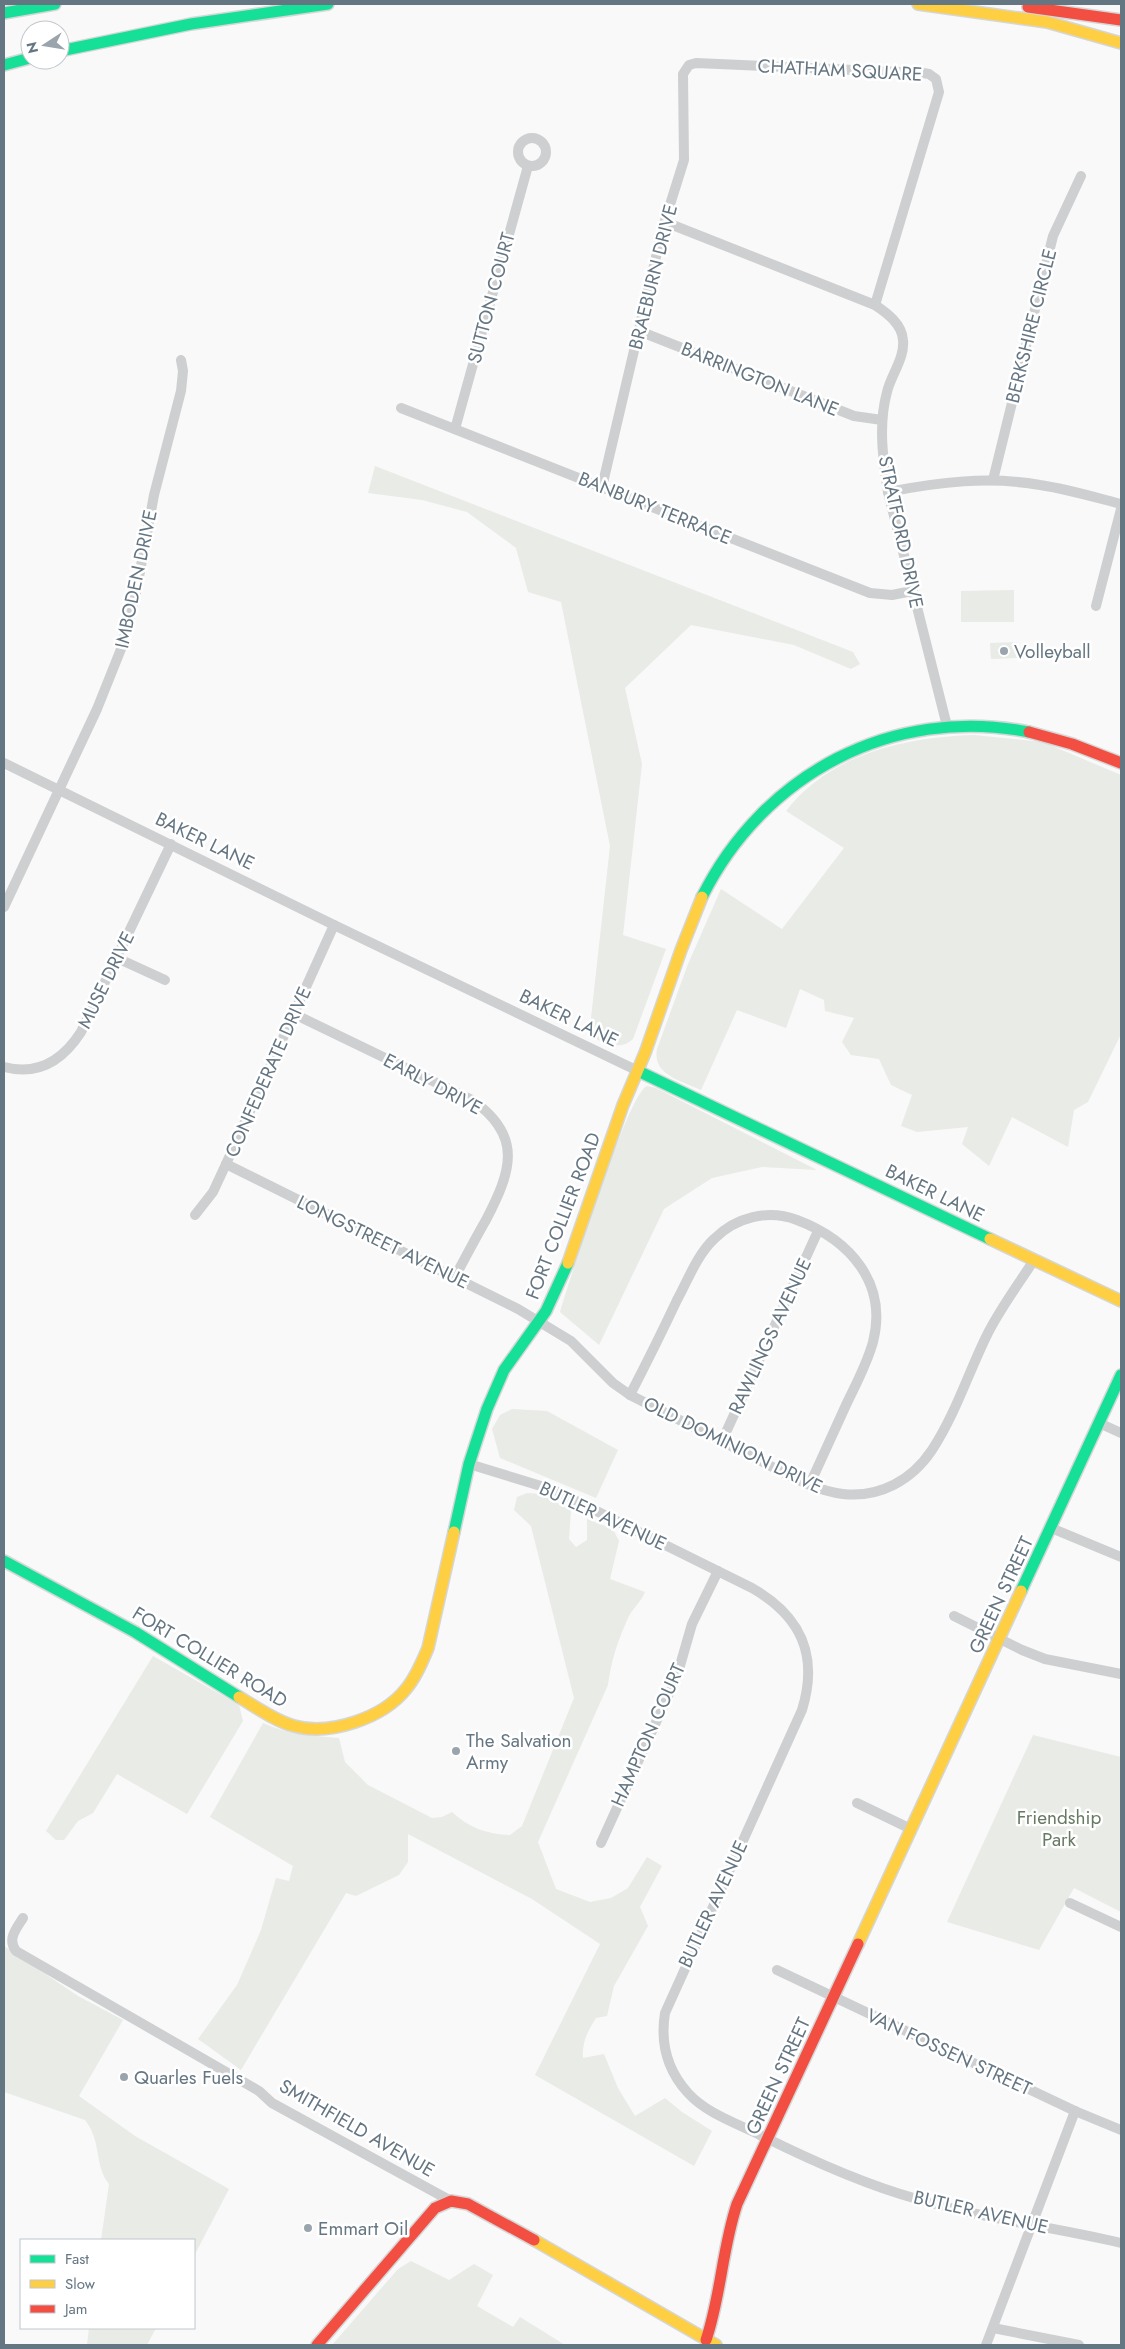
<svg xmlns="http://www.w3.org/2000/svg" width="1125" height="2349" font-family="Jost,sans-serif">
<rect width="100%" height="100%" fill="#f9f9f9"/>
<g fill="#e8ebe6">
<path d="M 375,466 L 853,652 L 860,664 L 851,669 L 794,645 L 691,625 L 625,688 L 642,764 L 623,935 L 666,949 L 633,1039 C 619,1052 604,1042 589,1036 L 610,846 L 561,602 L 528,592 L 516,548 L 467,512 L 422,500 L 368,493 Z"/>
<path d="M 1014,590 L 1014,622 L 961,622 L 961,591 Z"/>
<path d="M 1017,642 L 1017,658 L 991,659 L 990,643 Z"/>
<path d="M 974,735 L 1043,742 L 1121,775 L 1121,1034 L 1088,1102 L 1074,1110 L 1068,1147 L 1012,1117 L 989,1166 L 962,1144 L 968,1127 L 917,1132 L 901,1126 L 912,1095 L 891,1085 L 879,1059 L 851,1055 L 842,1042 L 854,1018 L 825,1011 L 824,1000 L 800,989 L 786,1028 L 737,1010 L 701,1090 C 682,1081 652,1075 657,1049 L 688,964 L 721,889 L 782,929 L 844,848 L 786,811 C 830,754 905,737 974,735 Z"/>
<path d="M 647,1086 L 656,1088 L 817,1170 L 762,1167 L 712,1178 L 664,1209 L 599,1345 L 560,1312 C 569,1282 628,1093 647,1086 Z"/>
<path d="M 512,1409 L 547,1411 L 618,1450 L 596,1498 L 500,1458 L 492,1429 L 500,1415 Z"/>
<path d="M 527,1493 L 540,1494 L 571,1510 L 569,1539 L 576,1547 L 587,1540 L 587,1519 L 613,1529 L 619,1541 L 610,1579 L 645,1592 C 641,1602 632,1609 628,1618 C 618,1640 611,1661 608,1685 L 538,1842 L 556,1889 L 590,1902 L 611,1898 L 628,1888 L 647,1857 L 662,1866 L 640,1907 L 648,1926 L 614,1986 L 607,2016 L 596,2018 C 587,2032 582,2042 583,2058 L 604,2054 L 618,2088 L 635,2116 L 665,2098 L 682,2112 L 712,2131 L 694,2166 L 535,2075 L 600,1944 L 532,1899 L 408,1834 L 408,1862 L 399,1875 L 356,1896 L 346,1893 L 241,2070 L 198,2039 L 237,1985 L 261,1930 L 276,1878 L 289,1881 L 293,1866 L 210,1817 L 263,1723 C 288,1734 312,1736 339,1738 L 345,1762 L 368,1785 L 432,1818 L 442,1817 L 452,1812 C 469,1828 487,1834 510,1835 L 522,1826 L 574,1698 L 531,1526 L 514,1510 L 517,1497 Z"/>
<path d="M 153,1656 L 239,1705 L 243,1721 L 187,1814 L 117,1774 L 93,1813 L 78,1821 L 64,1840 L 56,1840 L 46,1831 Z"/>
<path d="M 1033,1735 L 1121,1757 L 1121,1912 L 1074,1888 L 1039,1950 L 947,1922 Z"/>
<path d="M 4,1946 L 78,1996 L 123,2020 L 79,2096 L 135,2136 L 229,2189 L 194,2256 L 194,2240 L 101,2240 L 109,2184 C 94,2166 102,2141 85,2120 L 4,2092 Z"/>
<path d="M 411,2261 L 449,2280 L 474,2264 L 493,2275 L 477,2306 L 513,2327 L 520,2317 L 565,2345 L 332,2345 L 398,2269 Z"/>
<path d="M 89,2328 L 156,2328 L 147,2345 L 87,2345 Z"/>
</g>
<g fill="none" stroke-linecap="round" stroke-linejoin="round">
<defs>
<g id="fast">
<path d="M 4,13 L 55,4"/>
<path d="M 60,51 L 191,24 L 328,4"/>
<path d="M 4,65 L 30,58"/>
<path d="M 702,897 C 763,774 893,705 1029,732"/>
<path d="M 638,1071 L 990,1239"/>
<path d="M 454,1532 L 469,1464 L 487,1409 L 504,1370 L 546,1311 L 568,1263"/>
<path d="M 4,1561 L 135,1632 L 239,1697"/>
<path d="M 1021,1591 L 1121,1375"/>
</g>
<g id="slow">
<path d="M 918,4 L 1047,22 L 1121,43"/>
<path d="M 990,1239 L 1121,1301"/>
<path d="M 568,1263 L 623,1105 L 645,1053 L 681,950 L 702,897"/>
<path d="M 239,1697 C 256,1707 275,1721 294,1726 C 330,1736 383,1718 406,1689 C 416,1677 422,1662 428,1648 L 454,1532"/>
<path d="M 858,1944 L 1021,1591"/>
<path d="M 534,2240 L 716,2345"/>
</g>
<g id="jam">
<path d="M 1028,7 L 1121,20"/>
<path d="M 1029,732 L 1072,744 L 1121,763"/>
<path d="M 706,2340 C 721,2296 722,2249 737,2204 L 858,1944"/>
<path d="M 317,2345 L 435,2208 L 451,2201 L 468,2204 L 534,2240"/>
</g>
</defs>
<use href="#fast" stroke="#d5d6d7" stroke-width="14"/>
<use href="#slow" stroke="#d5d6d7" stroke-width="14"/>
<use href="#jam" stroke="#d5d6d7" stroke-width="14"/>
<g stroke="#cecfd0" stroke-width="10">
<circle cx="532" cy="152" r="14"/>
<path d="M 665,222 L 875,305 C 887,313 902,324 903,340 C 905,358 891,375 887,392 C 878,425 883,459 888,492 L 947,726"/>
<path d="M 639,331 L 854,416 L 882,420"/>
<path d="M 401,408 L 870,593 L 892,595 L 912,591"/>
<path d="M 455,429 L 528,166"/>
<path d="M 993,480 L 1053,236 L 1081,176"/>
<path d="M 602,487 L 663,227 L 684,160 L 683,74 L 689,65 L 696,63 L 923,73 L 929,74 L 936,79 L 939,92 L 875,305"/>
<path d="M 888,492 C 939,482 988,476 1040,485 C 1067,489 1094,497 1121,504"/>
<path d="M 1096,606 L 1121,509"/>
<path d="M 4,763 L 334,925 L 638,1071"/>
<path d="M 4,907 L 97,709 L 121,649 L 136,593 L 154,495 L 181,391 L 183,371 L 181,360"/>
<path d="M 117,958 L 165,980"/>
<path d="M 294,1014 L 472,1100 C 524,1136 511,1172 486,1220 C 475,1239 465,1258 455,1277"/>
<path d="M 4,1067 C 38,1076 63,1060 81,1032 L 171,844"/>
<path d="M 226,1164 L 518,1309 L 571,1341 L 613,1383 L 630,1395 C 673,1417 716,1438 759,1460 C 785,1473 814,1491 843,1494 C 880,1498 912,1480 932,1450 C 955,1415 968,1374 986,1337 C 999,1310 1018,1285 1034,1260"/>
<path d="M 195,1215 L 213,1192 L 226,1164 L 334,925"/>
<path d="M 630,1395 C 646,1364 662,1332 677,1300 C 688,1280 697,1255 714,1239 C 736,1217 768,1209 797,1220 C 850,1240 888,1283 873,1342 C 867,1364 856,1384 846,1405 C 834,1431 822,1458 810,1484"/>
<path d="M 1099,1423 L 1121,1433"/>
<path d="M 722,1441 L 818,1231"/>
<path d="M 469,1464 L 554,1490 L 752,1588 C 801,1616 819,1655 802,1710 L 665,2013 C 660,2044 667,2070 688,2093 C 706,2113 736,2123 760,2135 C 808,2159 866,2185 917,2199 C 984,2219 1054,2227 1121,2243"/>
<path d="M 1051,1528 L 1121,1557"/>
<path d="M 954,1616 L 1022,1650 L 1045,1659 L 1121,1674"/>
<path d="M 857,1803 L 911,1829"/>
<path d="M 601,1843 L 677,1676 L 692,1624 L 718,1571"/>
<path d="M 1070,1903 L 1121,1927"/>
<path d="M 23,1918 C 16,1929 7,1939 16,1951 L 259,2091 L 272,2103 L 451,2201"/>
<path d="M 777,1970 L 1075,2111 L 1121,2130"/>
<path d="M 993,2328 L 1079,2345"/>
<path d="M 986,2345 L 1075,2111"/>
</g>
<use href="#fast" stroke="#16e098" stroke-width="11"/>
<use href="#slow" stroke="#ffcf43" stroke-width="11"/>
<use href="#jam" stroke="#f24e42" stroke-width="11"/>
</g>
<g fill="#99a4ac" stroke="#fff" stroke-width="2">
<circle cx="1004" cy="651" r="5"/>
<circle cx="456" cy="1751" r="5"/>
<circle cx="124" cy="2077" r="5"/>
<circle cx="308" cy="2228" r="5"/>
</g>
<g text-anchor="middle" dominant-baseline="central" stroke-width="5" stroke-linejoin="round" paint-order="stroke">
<g font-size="19" fill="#657683" stroke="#fff">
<text transform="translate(840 70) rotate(3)">CHATHAM SQUARE</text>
<text transform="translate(653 277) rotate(-76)">BRAEBURN DRIVE</text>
<text transform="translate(491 298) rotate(-75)">SUTTON COURT</text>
<text transform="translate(1031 326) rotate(-76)">BERKSHIRE CIRCLE</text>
<text transform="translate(760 379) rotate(22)">BARRINGTON LANE</text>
<text transform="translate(655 508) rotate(22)">BANBURY TERRACE</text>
<text transform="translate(901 532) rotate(78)">STRATFORD DRIVE</text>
<text transform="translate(136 579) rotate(-78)">IMBODEN DRIVE</text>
<text transform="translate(205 841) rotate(26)">BAKER LANE</text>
<text transform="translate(106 980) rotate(-64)">MUSE DRIVE</text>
<text transform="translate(569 1018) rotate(26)">BAKER LANE</text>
<text transform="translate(268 1072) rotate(-66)">CONFEDERATE DRIVE</text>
<text transform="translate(433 1084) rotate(28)">EARLY DRIVE</text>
<text transform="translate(935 1193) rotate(26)">BAKER LANE</text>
<text transform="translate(563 1216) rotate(-69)">FORT COLLIER ROAD</text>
<text transform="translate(383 1242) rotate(26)">LONGSTREET AVENUE</text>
<text transform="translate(770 1336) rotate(-65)">RAWLINGS AVENUE</text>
<text transform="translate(733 1445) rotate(26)">OLD DOMINION DRIVE</text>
<text transform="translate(603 1516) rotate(25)">BUTLER AVENUE</text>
<text transform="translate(1001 1595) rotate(-65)">GREEN STREET</text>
<text transform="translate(210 1657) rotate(31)">FORT COLLIER ROAD</text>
<text transform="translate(648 1735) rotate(-66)">HAMPTON COURT</text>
<text transform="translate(713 1904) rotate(-65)">BUTLER AVENUE</text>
<text transform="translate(949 2052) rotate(25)">VAN FOSSEN STREET</text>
<text transform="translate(778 2076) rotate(-65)">GREEN STREET</text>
<text transform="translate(357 2128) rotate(30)">SMITHFIELD AVENUE</text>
<text transform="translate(981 2212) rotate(13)">BUTLER AVENUE</text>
</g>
<g font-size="19" fill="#657683" stroke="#fff" text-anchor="start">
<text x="1014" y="651">Volleyball</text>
<text x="466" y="1740">The Salvation<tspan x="466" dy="22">Army</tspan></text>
<text x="134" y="2077">Quarles Fuels</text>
<text x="318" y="2228">Emmart Oil</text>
</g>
<g font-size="19" fill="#687a64" stroke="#fff">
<text x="1059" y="1817">Friendship<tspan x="1059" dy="22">Park</tspan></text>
</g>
</g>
<rect width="1125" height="2349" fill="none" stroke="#657683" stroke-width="10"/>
<rect x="20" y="2239" width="175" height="90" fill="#ffffff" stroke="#c1c8cd"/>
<rect x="30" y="2255" width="25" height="8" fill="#16e098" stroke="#c1c8cd"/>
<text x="65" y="2264" font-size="15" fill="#657683">Fast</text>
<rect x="30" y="2280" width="25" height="8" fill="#ffcf43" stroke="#c1c8cd"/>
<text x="65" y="2289" font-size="15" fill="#657683">Slow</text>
<rect x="30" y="2305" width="25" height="8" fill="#f24e42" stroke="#c1c8cd"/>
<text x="65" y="2314" font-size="15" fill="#657683">Jam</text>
<g transform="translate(45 45) rotate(258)"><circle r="24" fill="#ffffff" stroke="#c1c8cd"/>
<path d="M0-4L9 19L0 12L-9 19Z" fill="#99a4ac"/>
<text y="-8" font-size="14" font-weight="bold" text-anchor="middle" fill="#657683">N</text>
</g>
</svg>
